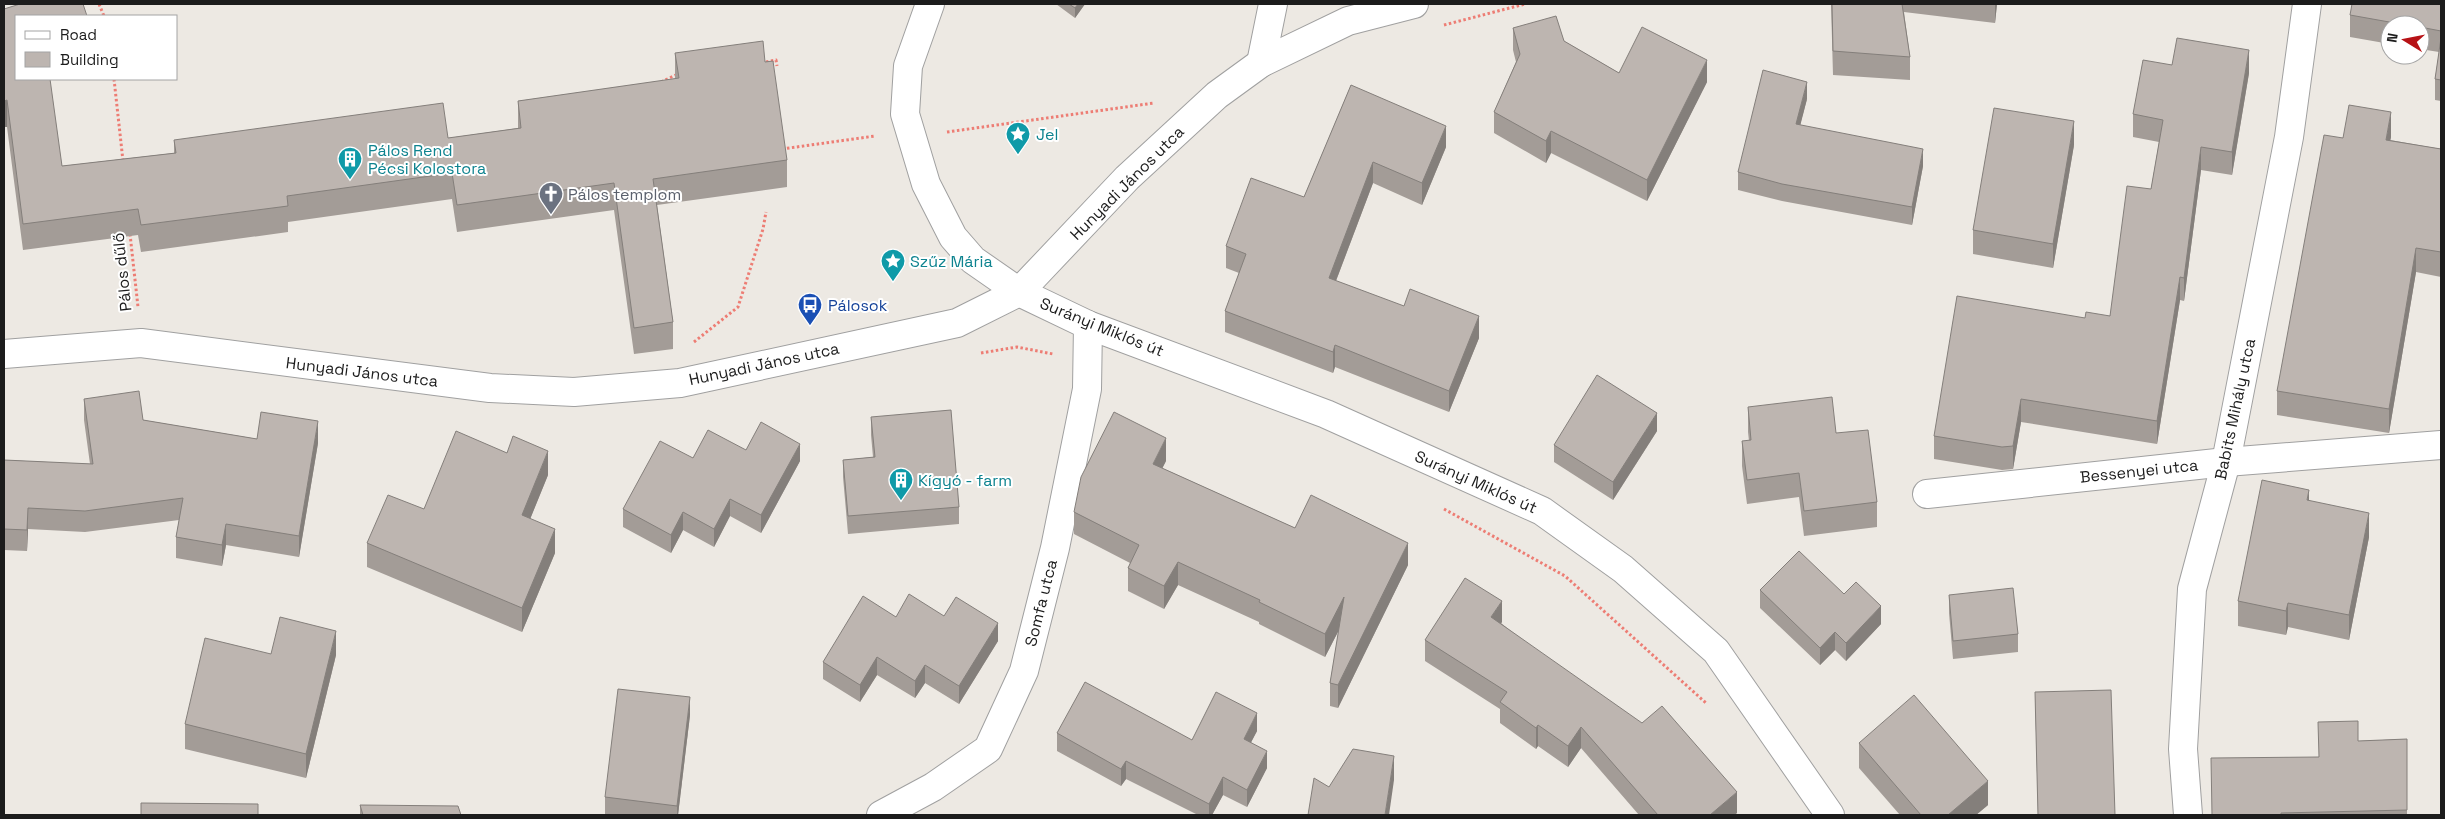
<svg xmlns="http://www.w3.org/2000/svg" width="2445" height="819" font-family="'Space Grotesk',sans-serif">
<rect width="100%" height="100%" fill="#ede9e3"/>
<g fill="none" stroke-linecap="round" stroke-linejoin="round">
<defs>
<g id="minor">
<path d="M 930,4 L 908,66 L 905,114 L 926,184 L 953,237 L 973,260 L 1019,292 L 1088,325 L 1326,414 L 1542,511 L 1623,569 L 1716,651 L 1830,815"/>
<path d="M 1261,63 L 1273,4"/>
<path d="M 4,354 L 141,343 L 490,388 L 574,392 L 680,383 L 957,323 L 1019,292 L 1127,178 L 1217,95 L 1261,63 L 1348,21 L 1414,4"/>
<path d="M 1927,494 L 2226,462 L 2441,445"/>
<path d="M 881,815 L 933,787 L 988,749 L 1024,671 L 1055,548 L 1087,389 L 1088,325"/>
<path d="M 2188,815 L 2183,749 L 2192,589 L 2226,462 L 2289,137 L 2307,4"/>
</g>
</defs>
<use href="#minor" stroke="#a0a0a0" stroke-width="30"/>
<g stroke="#ed7d74" stroke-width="3" stroke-dasharray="2.5 2.5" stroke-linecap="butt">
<path d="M 99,4 L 104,16"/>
<path d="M 1444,25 L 1525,4"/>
<path d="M 766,62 L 776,60 L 777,66"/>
<path d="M 114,79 L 123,161"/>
<path d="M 661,82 L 678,74"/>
<path d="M 947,132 L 1154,103"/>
<path d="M 782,149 L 875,136"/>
<path d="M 130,234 L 138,307"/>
<path d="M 694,342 L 738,307 L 763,229 L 766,212"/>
<path d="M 981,353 L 1017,347 L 1053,354"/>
<path d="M 1444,509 L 1565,576 L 1706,703"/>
</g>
<use href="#minor" stroke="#fff" stroke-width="28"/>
</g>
<g fill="#a39c97">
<path d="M 1056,4 L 1085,4 L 1075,18 Z"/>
<path d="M 1831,4 L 1997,4 L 1995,23 L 1904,12 L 1910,57 L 1910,80 L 1833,75 Z"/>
<path d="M 2441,4 L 2441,101 L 2435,100 L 2435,79 L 2439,52 L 2420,49 L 2420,25 L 2390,25 L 2390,44 L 2350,37 L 2350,15 Z"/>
<path d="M 16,16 L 62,166 L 174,153 L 174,140 L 448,138 L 518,128 L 518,101 L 675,79 L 675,53 L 765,62 L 787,160 L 787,187 L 657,205 L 673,322 L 673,349 L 634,354 L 614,210 L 457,232 L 452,199 L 288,222 L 288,232 L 141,252 L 138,235 L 23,250 L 7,127 L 4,127 Z"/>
<path d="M 1513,28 L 1564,41 L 1619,73 L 1707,82 L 1647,201 L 1551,153 L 1546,163 L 1494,133 L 1494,112 L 1516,62 L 1513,50 Z"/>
<path d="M 2172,65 L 2249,73 L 2232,175 L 2201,170 L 2184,301 L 2180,300 L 2157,444 L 2021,422 L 2013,469 L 2002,470 L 1934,459 L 1934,436 L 2085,318 L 2110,316 L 2151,189 L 2159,142 L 2133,137 L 2133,114 Z"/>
<path d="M 1351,85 L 1446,147 L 1422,205 L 1373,183 L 1336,281 L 1479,338 L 1449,412 L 1335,367 L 1333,373 L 1225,332 L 1225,311 L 1239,273 L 1226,268 L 1226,246 L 1304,197 Z"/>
<path d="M 1807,99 L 1800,125 L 1923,166 L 1912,225 L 1782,201 L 1738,190 L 1738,172 Z"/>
<path d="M 2391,137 L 2390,140 L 2441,149 L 2441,277 L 2416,272 L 2389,433 L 2277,415 L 2277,391 L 2343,138 Z"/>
<path d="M 2074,145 L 2053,268 L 1973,254 L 1973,230 Z"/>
<path d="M 84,399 L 143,420 L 257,439 L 318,443 L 299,557 L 226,545 L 222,566 L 176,558 L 176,537 L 179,520 L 85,532 L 28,529 L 27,551 L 4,550 L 4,460 L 90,464 L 84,420 Z"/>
<path d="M 1748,407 L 1836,433 L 1877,502 L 1877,527 L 1804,536 L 1799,497 L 1747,504 L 1742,466 L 1742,441 L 1749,441 L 1748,432 Z"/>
<path d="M 871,417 L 959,507 L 959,524 L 848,534 L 843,477 L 843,460 L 873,457 L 871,435 Z"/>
<path d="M 1657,431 L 1613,500 L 1554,462 L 1554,445 Z"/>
<path d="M 746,450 L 800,461 L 761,533 L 730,516 L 714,547 L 683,530 L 671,553 L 623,527 L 623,509 L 693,458 Z"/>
<path d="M 1166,461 L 1162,468 L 1295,528 L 1408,565 L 1338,708 L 1330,706 L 1330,683 L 1339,630 L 1325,657 L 1259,624 L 1259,622 L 1178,585 L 1164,609 L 1128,591 L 1128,568 L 1130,563 L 1074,534 L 1074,512 Z"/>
<path d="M 548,475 L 530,519 L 555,553 L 522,632 L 367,567 L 367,543 Z"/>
<path d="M 2309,501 L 2369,537 L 2349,640 L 2288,627 L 2286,635 L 2238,626 L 2238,601 Z"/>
<path d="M 1760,590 L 1844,594 L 1881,624 L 1846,661 L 1835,650 L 1820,665 L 1760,608 Z"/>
<path d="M 1949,595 L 2018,634 L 2018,652 L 1953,659 L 1949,613 Z"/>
<path d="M 944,616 L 998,641 L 959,704 L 925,683 L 915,698 L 877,675 L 860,702 L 823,679 L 823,662 L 896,617 Z"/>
<path d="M 1502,622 L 1501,623 L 1737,813 L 1734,815 L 1639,815 L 1581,748 L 1568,767 L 1538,746 L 1536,749 L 1500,723 L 1500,709 L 1425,661 L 1425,640 Z"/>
<path d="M 271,654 L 336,655 L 306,778 L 185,749 L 185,724 Z"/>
<path d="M 2035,692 L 2115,815 L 2038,815 Z"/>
<path d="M 690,715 L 678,815 L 605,815 L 605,797 Z"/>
<path d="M 1257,731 L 1251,742 L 1267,768 L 1247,807 L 1223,795 L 1212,815 L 1198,815 L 1126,779 L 1121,786 L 1057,751 L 1057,733 L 1192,740 Z"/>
<path d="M 2407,739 L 2407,815 L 2212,815 L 2319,757 L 2358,741 Z"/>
<path d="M 1859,743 L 1988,805 L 1976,815 L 1900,815 L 1859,768 Z"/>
<path d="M 360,805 L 461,815 L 360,815 Z"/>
</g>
<g fill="#847f7b">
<path d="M 1078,4 L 1085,4 L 1075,18 L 1075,8 Z"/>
<path d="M 1995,4 L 1997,4 L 1995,23 Z"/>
<path d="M 2249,50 L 2249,73 L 2232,175 L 2232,152 Z"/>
<path d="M 1707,60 L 1707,82 L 1647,201 L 1647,180 Z"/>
<path d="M 1807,82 L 1807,99 L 1796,142 L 1796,124 Z"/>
<path d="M 7,100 L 7,127 L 4,127 L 4,101 Z"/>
<path d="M 2391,112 L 2391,137 L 2386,164 L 2386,140 Z"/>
<path d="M 2074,121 L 2074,145 L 2053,268 L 2053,244 Z"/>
<path d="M 1446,126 L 1446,147 L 1422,205 L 1422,183 Z"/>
<path d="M 1551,131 L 1551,153 L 1546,163 L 1546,141 Z"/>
<path d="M 2201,147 L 2201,170 L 2184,301 L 2184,278 Z"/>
<path d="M 1923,149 L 1923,166 L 1912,225 L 1912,207 Z"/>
<path d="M 1373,162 L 1373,183 L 1329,299 L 1329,278 Z"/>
<path d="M 2416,248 L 2416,272 L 2389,433 L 2389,409 Z"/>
<path d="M 2180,277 L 2180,300 L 2157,444 L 2157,421 Z"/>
<path d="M 1479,316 L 1479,338 L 1449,412 L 1449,391 Z"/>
<path d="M 1335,345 L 1335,367 L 1333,373 L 1333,352 Z"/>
<path d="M 2021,399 L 2021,422 L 2013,469 L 2013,446 Z"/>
<path d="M 1657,413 L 1657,431 L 1613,500 L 1613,482 Z"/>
<path d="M 318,421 L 318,443 L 299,557 L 299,536 Z"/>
<path d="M 1166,438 L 1166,461 L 1153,487 L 1153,464 Z"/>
<path d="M 800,444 L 800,461 L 761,533 L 761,515 Z"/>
<path d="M 548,451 L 548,475 L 522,539 L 522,515 Z"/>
<path d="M 2309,490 L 2309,514 L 2307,500 Z"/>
<path d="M 730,499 L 730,516 L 714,547 L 714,529 Z"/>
<path d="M 28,508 L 28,529 L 27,551 L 27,530 Z"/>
<path d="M 683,512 L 683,530 L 671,553 L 671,535 Z"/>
<path d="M 2369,513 L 2369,537 L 2349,640 L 2349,615 Z"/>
<path d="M 226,524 L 226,545 L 222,566 L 222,545 Z"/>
<path d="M 555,529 L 555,553 L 522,632 L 522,608 Z"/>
<path d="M 1408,543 L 1408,565 L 1338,708 L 1338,685 Z"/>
<path d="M 1178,562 L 1178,585 L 1164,609 L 1164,586 Z"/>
<path d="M 1344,597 L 1344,620 L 1325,657 L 1325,634 Z"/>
<path d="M 1502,601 L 1502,622 L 1491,638 L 1491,617 Z"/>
<path d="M 2288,603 L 2288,627 L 2286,635 L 2286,611 Z"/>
<path d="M 1881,606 L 1881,624 L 1846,661 L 1846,643 Z"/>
<path d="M 998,623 L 998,641 L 959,704 L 959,686 Z"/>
<path d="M 336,631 L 336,655 L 306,778 L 306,754 Z"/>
<path d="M 1835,632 L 1835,650 L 1820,665 L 1820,648 Z"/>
<path d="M 877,657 L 877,675 L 860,702 L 860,685 Z"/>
<path d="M 925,665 L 925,683 L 915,698 L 915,681 Z"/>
<path d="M 690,697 L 690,715 L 678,815 L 677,815 L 677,806 Z"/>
<path d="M 1257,713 L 1257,731 L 1244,756 L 1244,739 Z"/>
<path d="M 1538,725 L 1538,746 L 1536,749 L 1536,728 Z"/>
<path d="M 1581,727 L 1581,748 L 1568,767 L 1568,746 Z"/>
<path d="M 1267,751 L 1267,768 L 1247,807 L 1247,790 Z"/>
<path d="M 1394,756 L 1394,780 L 1389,815 L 1385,815 Z"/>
<path d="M 1126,761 L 1126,779 L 1121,786 L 1121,769 Z"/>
<path d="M 1223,777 L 1223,795 L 1212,815 L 1209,815 L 1209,804 Z"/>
<path d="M 1988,781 L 1988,805 L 1976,815 L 1948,815 Z"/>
<path d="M 1737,792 L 1737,813 L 1734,815 L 1710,815 Z"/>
</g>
<g fill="#bdb5b0" stroke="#847f7b">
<path d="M 20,4 L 83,4 L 87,16 L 16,16 L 16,79 L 50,79 L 62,166 L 176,153 L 174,140 L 443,103 L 448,138 L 521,128 L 518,101 L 679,78 L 675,53 L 763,41 L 765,62 L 773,61 L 787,160 L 653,179 L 673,322 L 634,328 L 614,183 L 457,205 L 452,173 L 287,196 L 288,206 L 141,225 L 138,209 L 23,224 L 7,100 L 4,101 L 4,9 Z"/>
<path d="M 1069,4 L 1078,4 L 1075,8 Z"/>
<path d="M 1832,4 L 1902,4 L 1910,57 L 1833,51 Z"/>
<path d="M 2352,4 L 2441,4 L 2441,31 L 2420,27 L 2420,25 L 2406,25 L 2350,15 Z"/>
<path d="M 1556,16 L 1564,41 L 1619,73 L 1642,27 L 1707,60 L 1647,180 L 1551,131 L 1546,141 L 1494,112 L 1520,54 L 1513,28 Z"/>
<path d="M 2177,38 L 2249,50 L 2232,152 L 2201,147 L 2184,278 L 2180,277 L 2157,421 L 2021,399 L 2013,446 L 2002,447 L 1934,436 L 1957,296 L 2085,318 L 2086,312 L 2110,316 L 2127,186 L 2151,189 L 2163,120 L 2133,114 L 2143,60 L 2172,65 Z"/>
<path d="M 2441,38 L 2441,80 L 2435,79 Z"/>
<path d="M 1763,70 L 1807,82 L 1796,124 L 1923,149 L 1912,207 L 1782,184 L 1738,172 Z"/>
<path d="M 1351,85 L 1446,126 L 1422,183 L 1373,162 L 1329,278 L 1404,306 L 1410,289 L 1479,316 L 1449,391 L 1335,345 L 1333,352 L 1225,311 L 1246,254 L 1226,246 L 1251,178 L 1304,197 Z"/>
<path d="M 2349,105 L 2391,112 L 2386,140 L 2441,149 L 2441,252 L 2416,248 L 2389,409 L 2277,391 L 2324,135 L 2343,138 Z"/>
<path d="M 1994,108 L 2074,121 L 2053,244 L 1973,230 Z"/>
<path d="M 1597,375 L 1657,413 L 1613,482 L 1554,445 Z"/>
<path d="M 139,391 L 143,420 L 257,439 L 261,412 L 318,421 L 299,536 L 226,524 L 222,545 L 176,537 L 183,498 L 85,511 L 28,508 L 27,530 L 4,529 L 4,460 L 93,464 L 84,399 Z"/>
<path d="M 1832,397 L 1836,433 L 1868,430 L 1877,502 L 1804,511 L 1799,473 L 1747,480 L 1742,441 L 1751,440 L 1748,407 Z"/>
<path d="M 951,410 L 959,507 L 848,516 L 843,460 L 875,457 L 871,417 Z"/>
<path d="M 1114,412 L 1166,438 L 1153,464 L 1295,528 L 1311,495 L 1408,543 L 1338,685 L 1330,683 L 1344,597 L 1325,634 L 1259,602 L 1260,600 L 1178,562 L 1164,586 L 1128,568 L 1139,545 L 1074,512 L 1081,477 Z"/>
<path d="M 761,422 L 800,444 L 761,515 L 730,499 L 714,529 L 683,512 L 671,535 L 623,509 L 660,441 L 693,458 L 708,430 L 746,450 Z"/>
<path d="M 456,431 L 507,453 L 513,436 L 548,451 L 522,515 L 555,529 L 522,608 L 367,543 L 388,495 L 424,509 Z"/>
<path d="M 2262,480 L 2309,490 L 2307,500 L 2369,513 L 2349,615 L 2288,603 L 2286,611 L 2238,601 Z"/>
<path d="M 1799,551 L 1844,594 L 1856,582 L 1881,606 L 1846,643 L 1835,632 L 1820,648 L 1760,590 Z"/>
<path d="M 1465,578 L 1502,601 L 1491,617 L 1642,723 L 1662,706 L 1737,792 L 1710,815 L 1658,815 L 1581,727 L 1568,746 L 1538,725 L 1536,728 L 1500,702 L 1507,692 L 1425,640 Z"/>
<path d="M 2013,588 L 2018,634 L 1953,641 L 1949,595 Z"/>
<path d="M 909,594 L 944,616 L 956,597 L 998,623 L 959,686 L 925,665 L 915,681 L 877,657 L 860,685 L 823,662 L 863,596 L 896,617 Z"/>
<path d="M 280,617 L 336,631 L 306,754 L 185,724 L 205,638 L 271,654 Z"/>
<path d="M 1085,682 L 1192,740 L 1216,692 L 1257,713 L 1244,739 L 1267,751 L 1247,790 L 1223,777 L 1209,804 L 1126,761 L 1121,769 L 1057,733 Z"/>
<path d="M 618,689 L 690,697 L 677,806 L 605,797 Z"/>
<path d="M 2111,690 L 2115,815 L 2038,815 L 2035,692 Z"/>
<path d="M 1914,695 L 1988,781 L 1948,815 L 1921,815 L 1859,743 Z"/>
<path d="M 2358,721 L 2358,741 L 2407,739 L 2407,810 L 2281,813 L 2281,815 L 2212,815 L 2211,758 L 2319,757 L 2318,722 Z"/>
<path d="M 1353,749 L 1394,756 L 1385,815 L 1308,815 L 1314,778 L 1329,787 Z"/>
<path d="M 141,803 L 258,804 L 258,815 L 141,815 Z"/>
<path d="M 360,805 L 458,806 L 461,815 L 363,815 Z"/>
</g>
<defs>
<symbol id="sight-pin" viewBox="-11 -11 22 30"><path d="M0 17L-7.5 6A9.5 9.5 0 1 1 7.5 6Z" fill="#0f9aa8" stroke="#fff"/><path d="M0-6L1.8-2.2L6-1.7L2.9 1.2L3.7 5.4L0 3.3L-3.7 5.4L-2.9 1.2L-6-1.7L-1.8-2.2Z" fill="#fff"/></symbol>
<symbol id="building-pin" viewBox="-11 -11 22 30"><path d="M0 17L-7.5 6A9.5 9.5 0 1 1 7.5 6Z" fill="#0f9aa8" stroke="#fff"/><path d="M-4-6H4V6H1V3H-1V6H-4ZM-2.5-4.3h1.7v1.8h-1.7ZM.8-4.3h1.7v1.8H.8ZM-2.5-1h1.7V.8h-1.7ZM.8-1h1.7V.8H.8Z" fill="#fff"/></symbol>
<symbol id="church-pin" viewBox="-11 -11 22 30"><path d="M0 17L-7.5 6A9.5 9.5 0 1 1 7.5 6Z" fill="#6b7280" stroke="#fff"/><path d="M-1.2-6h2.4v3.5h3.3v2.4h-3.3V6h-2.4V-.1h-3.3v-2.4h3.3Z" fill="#fff"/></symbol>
<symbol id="bus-pin" viewBox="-11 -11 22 30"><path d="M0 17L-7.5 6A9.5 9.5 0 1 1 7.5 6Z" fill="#1a4fb4" stroke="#fff"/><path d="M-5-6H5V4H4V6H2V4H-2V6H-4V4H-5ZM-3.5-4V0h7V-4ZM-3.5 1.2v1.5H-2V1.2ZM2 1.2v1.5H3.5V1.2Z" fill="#fff"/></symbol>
</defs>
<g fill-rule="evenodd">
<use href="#sight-pin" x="1004" y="120" width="28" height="38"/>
<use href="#building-pin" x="336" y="145" width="28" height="38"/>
<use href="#church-pin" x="537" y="180" width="28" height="38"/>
<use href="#sight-pin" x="879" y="247" width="28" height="38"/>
<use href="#bus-pin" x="796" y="291" width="28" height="38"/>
<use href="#building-pin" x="887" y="466" width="28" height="38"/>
</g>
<g text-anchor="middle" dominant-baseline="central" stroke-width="4" stroke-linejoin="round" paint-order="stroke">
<g font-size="16" fill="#0d838f" stroke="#fff" text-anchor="start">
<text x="1036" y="134">Jel</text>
<text x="368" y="150">Pálos Rend<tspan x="368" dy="18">Pécsi Kolostora</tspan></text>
<text x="910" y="261">Szűz Mária</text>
<text x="918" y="480">Kígyó - farm</text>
</g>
<g font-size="16" fill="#1c1c1c" stroke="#fff">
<text transform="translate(1127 183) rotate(-45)">Hunyadi János utca</text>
<text transform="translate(122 272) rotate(-96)">Pálos dűlő</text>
<text transform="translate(1102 327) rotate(22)">Surányi Miklós út</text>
<text transform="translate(764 364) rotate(-12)">Hunyadi János utca</text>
<text transform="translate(362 372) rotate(7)">Hunyadi János utca</text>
<text transform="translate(2235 409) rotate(-78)">Babits Mihály utca</text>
<text transform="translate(2139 471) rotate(-6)">Bessenyei utca</text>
<text transform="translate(1476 482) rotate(24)">Surányi Miklós út</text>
<text transform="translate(1041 603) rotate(-76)">Somfa utca</text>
</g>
<g font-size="16" fill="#5b616d" stroke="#fff" text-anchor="start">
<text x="568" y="194">Pálos templom</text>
</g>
<g font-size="16" fill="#164399" stroke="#fff" text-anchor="start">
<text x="828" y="305">Pálosok</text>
</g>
</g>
<rect width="2445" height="819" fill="none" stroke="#1c1c1c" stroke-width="10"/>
<rect x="15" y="15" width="162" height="65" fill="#ffffff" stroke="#a4a4a4"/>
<rect x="25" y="31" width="25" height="8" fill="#ffffff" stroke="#a4a4a4"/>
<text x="60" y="40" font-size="15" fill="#1c1c1c">Road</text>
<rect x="25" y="52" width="25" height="15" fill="#bdb5b0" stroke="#a4a4a4"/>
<text x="60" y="65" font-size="15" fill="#1c1c1c">Building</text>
<g transform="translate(2405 40) rotate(280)"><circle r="24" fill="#ffffff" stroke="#a4a4a4"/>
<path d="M0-4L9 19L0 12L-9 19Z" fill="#b71216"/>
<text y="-8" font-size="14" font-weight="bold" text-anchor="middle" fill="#1c1c1c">N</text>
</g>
</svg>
